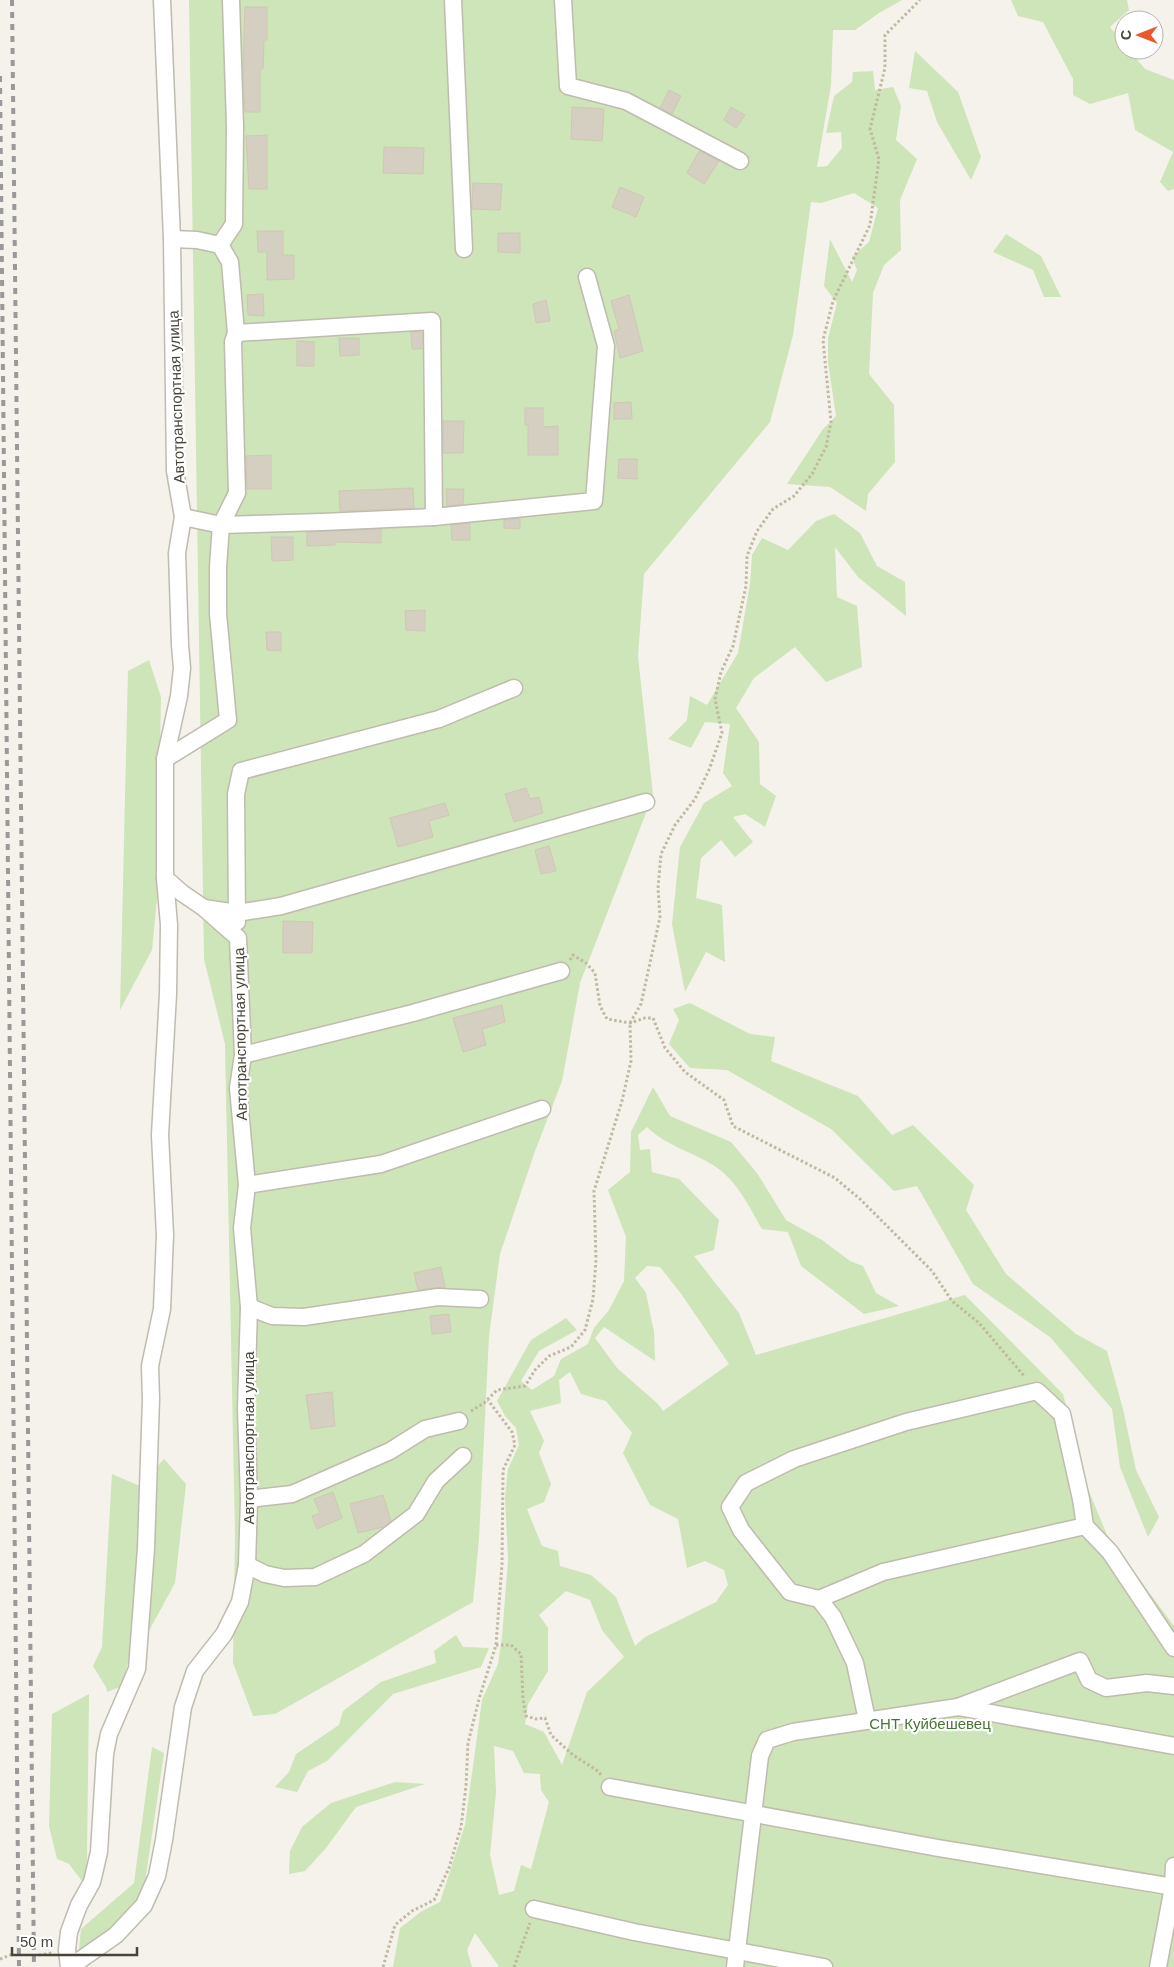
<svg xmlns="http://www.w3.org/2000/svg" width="1174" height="1967" font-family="Arial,sans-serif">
<rect width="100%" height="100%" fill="#f4f2eb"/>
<g fill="#cde5b8" fill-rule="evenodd">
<path d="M 189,0 L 902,0 L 879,13 L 855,30 L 833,30 L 831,85 L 817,167 L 827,166 L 842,148 L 841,132 L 826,133 L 834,96 L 852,82 L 853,72 L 873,71 L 875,90 L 893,87 L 901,106 L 896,140 L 917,159 L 900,200 L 901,250 L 884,265 L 873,293 L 869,374 L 894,405 L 895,462 L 868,494 L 866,511 L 830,487 L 787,484 L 823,429 L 836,416 L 828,362 L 828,338 L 837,303 L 824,286 L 830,239 L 852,282 L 857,270 L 852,257 L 869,242 L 878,208 L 854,193 L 821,203 L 811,202 L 793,335 L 770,422 L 644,574 L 638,656 L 653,795 L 580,983 L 562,1081 L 534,1154 L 500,1254 L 489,1336 L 479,1539 L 473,1602 L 275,1714 L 253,1716 L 233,1663 L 235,1535 L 225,1044 L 204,959 Z"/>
<path d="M 1011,0 L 1127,0 L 1129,10 L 1110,27 L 1124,44 L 1124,50 L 1129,50 L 1145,69 L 1174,80 L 1174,189 L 1168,191 L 1160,182 L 1173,152 L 1135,130 L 1128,93 L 1090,104 L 1073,95 L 1073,79 L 1043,22 L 1018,16 Z"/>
<path d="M 915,51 L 958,92 L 981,157 L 971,180 L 937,122 L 927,91 L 909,88 Z"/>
<path d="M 1006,234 L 1041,256 L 1061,297 L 1044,297 L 1033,270 L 993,252 Z"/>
<path d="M 834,514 L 860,533 L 877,566 L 905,582 L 906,616 L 858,577 L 835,547 L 837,597 L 857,606 L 862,667 L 826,682 L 795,647 L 754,678 L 736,708 L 759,742 L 760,784 L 776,796 L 765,827 L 745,814 L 733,817 L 753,842 L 735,857 L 721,840 L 701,858 L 696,898 L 722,905 L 725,962 L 706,952 L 685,992 L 672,924 L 680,847 L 704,803 L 732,786 L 723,773 L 730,724 L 705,722 L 691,748 L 668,739 L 687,720 L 690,696 L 707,705 L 738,653 L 750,584 L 752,555 L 762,538 L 788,550 L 816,521 Z"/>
<path d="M 149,660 L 161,697 L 157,898 L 152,950 L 120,1010 L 128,671 Z"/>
<path d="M 690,1003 L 750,1034 L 775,1037 L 771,1061 L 858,1096 L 892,1135 L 913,1125 L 974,1185 L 966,1210 L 1006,1274 L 1076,1334 L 1107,1351 L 1123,1409 L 1136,1470 L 1159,1517 L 1148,1537 L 1120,1467 L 1112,1409 L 1050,1337 L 973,1284 L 917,1186 L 894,1191 L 831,1129 L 727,1070 L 690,1068 L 669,1044 L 679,1020 L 673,1009 Z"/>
<path d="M 653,1087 L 670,1116 L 731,1142 L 757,1173 L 786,1220 L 822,1240 L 850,1261 L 863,1266 L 876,1293 L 899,1306 L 864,1314 L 801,1266 L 788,1232 L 762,1229 C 748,1205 737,1180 713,1165 C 692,1152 665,1145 647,1127 L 638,1135 L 640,1150 L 650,1149 L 652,1172 L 679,1179 L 719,1220 L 714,1250 L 694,1256 L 739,1313 L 756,1355 L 965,1295 L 1063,1394 L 1088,1489 L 1107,1535 L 1174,1626 L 1174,1967 L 498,1967 L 498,1965 L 475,1933 L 467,1950 L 472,1967 L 393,1967 L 400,1928 L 422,1911 L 440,1902 L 465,1825 L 482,1700 L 498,1664 L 502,1637 L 508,1560 L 505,1497 L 508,1469 L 519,1445 L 516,1428 L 505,1416 L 497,1401 L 531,1340 L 566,1318 L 577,1330 L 539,1351 L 521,1381 L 532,1390 L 554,1376 L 561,1359 L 588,1344 L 594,1328 L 609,1310 L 624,1281 L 626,1237 L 608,1190 L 630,1172 L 631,1132 ZM 647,1266 L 660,1267 L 682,1295 L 729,1364 L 663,1411 L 658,1404 L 617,1368 L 595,1338 L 604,1327 L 655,1361 L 654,1332 L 646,1293 L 635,1278 ZM 570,1372 L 581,1394 L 606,1401 L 632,1433 L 623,1453 L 650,1505 L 678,1519 L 687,1568 L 705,1561 L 724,1570 L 728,1585 L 716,1602 L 645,1637 L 635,1646 L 616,1597 L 591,1575 L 560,1566 L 558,1551 L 542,1546 L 527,1509 L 544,1502 L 551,1484 L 539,1453 L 544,1441 L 530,1411 L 561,1403 L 559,1380 ZM 566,1591 L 590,1600 L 602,1630 L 624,1657 L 587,1692 L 562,1765 L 544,1732 L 525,1724 L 528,1704 L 548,1671 L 548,1628 L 539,1615 ZM 494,1746 L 513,1751 L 524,1773 L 540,1774 L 541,1790 L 549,1802 L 531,1869 L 521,1865 L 514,1891 L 499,1895 L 490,1855 L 496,1792 Z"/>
<path d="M 164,1459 L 186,1484 L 175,1583 L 150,1629 L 133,1638 L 123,1686 L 107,1692 L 106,1687 L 93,1666 L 102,1647 L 112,1474 L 140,1486 Z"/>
<path d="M 456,1635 L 463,1647 L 489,1648 L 481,1667 L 393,1694 L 327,1761 L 308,1771 L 297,1792 L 275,1787 L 289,1772 L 296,1754 L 339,1725 L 343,1711 L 381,1682 L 436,1663 L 434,1651 Z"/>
<path d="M 89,1694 L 87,1857 L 85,1885 L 69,1864 L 57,1859 L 49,1826 L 52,1714 Z"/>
<path d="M 152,1747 L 164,1753 L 143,1896 L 89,1948 L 79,1949 L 81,1929 L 134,1883 Z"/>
<path d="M 395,1782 L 425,1784 L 356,1807 L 326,1848 L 305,1871 L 289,1874 L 290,1851 L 302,1827 L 331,1803 Z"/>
</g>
<g fill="#d5cfc1" stroke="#d0c7b5">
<path d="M 245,7 L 267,7 L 267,40 L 264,40 L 263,69 L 260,69 L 260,112 L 245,112 L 243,68 Z"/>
<path d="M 669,90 L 681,96 L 672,114 L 660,108 Z"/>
<path d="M 572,107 L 604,109 L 602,141 L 571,139 Z"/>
<path d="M 731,107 L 745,115 L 736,128 L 724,120 Z"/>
<path d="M 267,135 L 267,189 L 249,189 L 246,136 Z"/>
<path d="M 384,147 L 424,148 L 423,174 L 383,173 Z"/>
<path d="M 699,151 L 719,161 L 704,184 L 687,173 Z"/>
<path d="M 473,183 L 502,184 L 500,210 L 472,209 Z"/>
<path d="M 620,187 L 644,197 L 636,217 L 612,207 Z"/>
<path d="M 257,231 L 283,231 L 283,255 L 294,255 L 294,279 L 267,280 L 267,252 L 258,252 Z"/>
<path d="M 498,233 L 520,233 L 520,253 L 498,252 Z"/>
<path d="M 263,294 L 264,316 L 248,315 L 247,295 Z"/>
<path d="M 629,295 L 643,351 L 620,358 L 614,331 L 619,329 L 611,301 Z"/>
<path d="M 546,300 L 550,321 L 536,323 L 533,304 Z"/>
<path d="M 411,332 L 422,332 L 422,349 L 412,349 Z"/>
<path d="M 339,338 L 359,338 L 359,355 L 340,356 Z"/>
<path d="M 297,341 L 314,342 L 314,366 L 297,366 Z"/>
<path d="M 631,402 L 632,419 L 614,419 L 614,403 Z"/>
<path d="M 525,408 L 543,408 L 543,427 L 558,426 L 558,455 L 528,455 L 528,425 L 525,425 Z"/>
<path d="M 443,421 L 464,421 L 463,453 L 443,453 Z"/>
<path d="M 271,455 L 271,489 L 247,489 L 246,456 Z"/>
<path d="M 619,459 L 637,459 L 637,479 L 618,478 Z"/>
<path d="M 413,488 L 414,508 L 340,511 L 339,491 Z"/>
<path d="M 446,489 L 464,489 L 463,504 L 447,506 Z"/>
<path d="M 520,518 L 520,529 L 504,528 L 504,520 Z"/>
<path d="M 470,523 L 470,540 L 452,540 L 451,525 Z"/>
<path d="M 381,529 L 381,543 L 335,542 L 335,545 L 307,546 L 307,532 Z"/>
<path d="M 271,537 L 293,537 L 293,560 L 272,561 Z"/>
<path d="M 425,610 L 425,631 L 406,630 L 405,611 Z"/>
<path d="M 266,632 L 281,632 L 281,651 L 267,650 Z"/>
<path d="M 526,788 L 530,799 L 539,797 L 543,813 L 514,822 L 505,794 Z"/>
<path d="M 445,803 L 449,815 L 429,821 L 433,837 L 398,847 L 390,818 Z"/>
<path d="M 549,846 L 556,871 L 541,874 L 535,850 Z"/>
<path d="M 283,921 L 313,922 L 312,953 L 283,953 Z"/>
<path d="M 502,1005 L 505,1022 L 482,1029 L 486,1045 L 463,1052 L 453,1018 Z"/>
<path d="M 441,1267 L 445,1287 L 418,1290 L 414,1273 Z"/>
<path d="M 449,1314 L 451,1332 L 432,1334 L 430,1316 Z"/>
<path d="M 332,1392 L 335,1426 L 311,1429 L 306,1395 Z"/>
<path d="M 333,1492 L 342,1518 L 317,1529 L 312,1516 L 320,1513 L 314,1499 Z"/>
<path d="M 383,1495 L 391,1521 L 383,1527 L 358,1533 L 350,1504 Z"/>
</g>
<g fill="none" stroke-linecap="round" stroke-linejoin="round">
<defs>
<g id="minor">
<path d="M 453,0 L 464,249"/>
<path d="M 563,0 L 568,86 L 626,101 L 740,161"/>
<path d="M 172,239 L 197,240 L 220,245 L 230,262 L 236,333 L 432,321 L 434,517"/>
<path d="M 220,245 L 234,224 L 235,126 L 231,0"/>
<path d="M 183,517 L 221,525 L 322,522 L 434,517 L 594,501 L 606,346 L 587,277"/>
<path d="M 165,759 L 228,720 L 218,614 L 218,567 L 221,525 L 237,493 L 233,342 L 236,333"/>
<path d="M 204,908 L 237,913 L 281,906 L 646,802"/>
<path d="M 237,922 L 236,794 L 241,771 L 439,719 L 514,688"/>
<path d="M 243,1055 L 413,1013 L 561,971"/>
<path d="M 247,1185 L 381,1164 L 542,1109"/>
<path d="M 249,1307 L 272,1316 L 304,1317 L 438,1297 L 480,1299"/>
<path d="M 249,1499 L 292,1494 L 390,1451 L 425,1429 L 459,1421"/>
<path d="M 247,1565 L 265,1574 L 284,1578 L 315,1577 L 364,1554 L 416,1514 L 436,1481 L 463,1456"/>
<path d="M 819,1599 L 883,1572 L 1085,1526"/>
<path d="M 958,1707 L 1080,1661 L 1089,1680 L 1106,1688 L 1147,1683 L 1174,1686"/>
<path d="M 867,1720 L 855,1663 L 833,1617 L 819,1599 L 790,1592 L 741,1530 L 730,1507 L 746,1483 L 794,1459 L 906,1422 L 1037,1391 L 1062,1414 L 1081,1499 L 1085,1526 L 1110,1552 L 1174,1648"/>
<path d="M 610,1787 L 938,1848 L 1174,1887"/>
<path d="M 534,1909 L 634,1932 L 824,1967"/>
<path d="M 69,1967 L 67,1950 L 69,1932 L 79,1905 L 92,1882 L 99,1852 L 105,1754 L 109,1734 L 137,1669 L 146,1548 L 151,1399 L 150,1366 L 162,1309 L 165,1235 L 160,1135 L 168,994 L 169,925 L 165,878"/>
<path d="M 70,1967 L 116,1935 L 144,1905 L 157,1876 L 164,1840 L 183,1707 L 195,1671 L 224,1634 L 240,1602 L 247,1565 L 249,1499 L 246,1408 L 249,1307 L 242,1228 L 247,1185 L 238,1088 L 243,1055 L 238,938 L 204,908 L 182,893 L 165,878 L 165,759 L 179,696 L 182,668 L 180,645 L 177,553 L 183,517 L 175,471 L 172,239 L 162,0"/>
<path d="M 735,1967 L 760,1756 L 767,1740 L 793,1732 L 958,1707 L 1174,1746"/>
<path d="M 1158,1967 L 1173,1887 L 1174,1866"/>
</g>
</defs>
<use href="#minor" stroke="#bfbbae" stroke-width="19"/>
<g stroke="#c0b8a1" stroke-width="3" stroke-dasharray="2.5 2.5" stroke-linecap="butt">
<path d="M 570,960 L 573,955 L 586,963 L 595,973 L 600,1006 L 607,1019 L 630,1023 L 645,1018 L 653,1018 L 665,1048 L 685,1072 L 724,1100 L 733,1126 L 835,1178 L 860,1199 L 932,1271 L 952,1301 L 979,1323 L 1025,1377"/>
<path d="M 471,1411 L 484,1403 L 497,1390 L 525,1386 L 535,1370 L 549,1356 L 571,1347 L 585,1330 L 593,1299 L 596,1260 L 594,1191 L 622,1101 L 631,1061 L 630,1023 L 641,1004 L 660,917 L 658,888 L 661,854 L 675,825 L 695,799 L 709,770 L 722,733 L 715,699 L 721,672 L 733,646 L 739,618 L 746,586 L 747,556 L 757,531 L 773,509 L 794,496 L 812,474 L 826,447 L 831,422 L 823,340 L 833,301 L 870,225 L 879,159 L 870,129 L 885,68 L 885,35 L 920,0"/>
<path d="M 496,1645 L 511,1645 L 521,1654 L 523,1699 L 526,1716 L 536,1719 L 545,1718 L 551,1735 L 573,1755 L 598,1771 L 601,1775"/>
<path d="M 39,1955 L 52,1953"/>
<path d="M 0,1959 L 13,1954"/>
<path d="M 383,1967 L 395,1925 L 412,1911 L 434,1900 L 449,1868 L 461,1827 L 466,1786 L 468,1743 L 479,1699 L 496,1645 L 502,1564 L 503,1470 L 515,1445 L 512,1432 L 488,1400"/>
<path d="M 514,1967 L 530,1923"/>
</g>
<use href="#minor" stroke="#fff" stroke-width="16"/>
<g stroke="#999" stroke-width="4" stroke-dasharray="6 6" stroke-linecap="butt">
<path d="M 12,0 L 34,1967"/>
<path d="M 0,76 L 19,1967"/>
</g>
</g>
<g text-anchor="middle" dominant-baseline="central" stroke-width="4.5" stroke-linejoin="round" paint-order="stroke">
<g font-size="15" fill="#484439" stroke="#fff">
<text transform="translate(176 397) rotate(-92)">Автотранспортная улица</text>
<text transform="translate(240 1034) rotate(-91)">Автотранспортная улица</text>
<text transform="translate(248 1438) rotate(-90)">Автотранспортная улица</text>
</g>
<g font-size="15" fill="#457630" stroke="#fff">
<text x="930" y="1723">СНТ Куйбешевец</text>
</g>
</g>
<g transform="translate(1139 35) rotate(270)"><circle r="24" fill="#ffffff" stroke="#b6b4b0"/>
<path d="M0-4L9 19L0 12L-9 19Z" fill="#ea592d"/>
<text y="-8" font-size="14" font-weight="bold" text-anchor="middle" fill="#484439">С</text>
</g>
<path d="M12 1947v8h125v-8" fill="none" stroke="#484439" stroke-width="2.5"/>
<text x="20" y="1947" font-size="15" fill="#484439" stroke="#ffffff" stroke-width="4" paint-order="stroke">50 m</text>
</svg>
